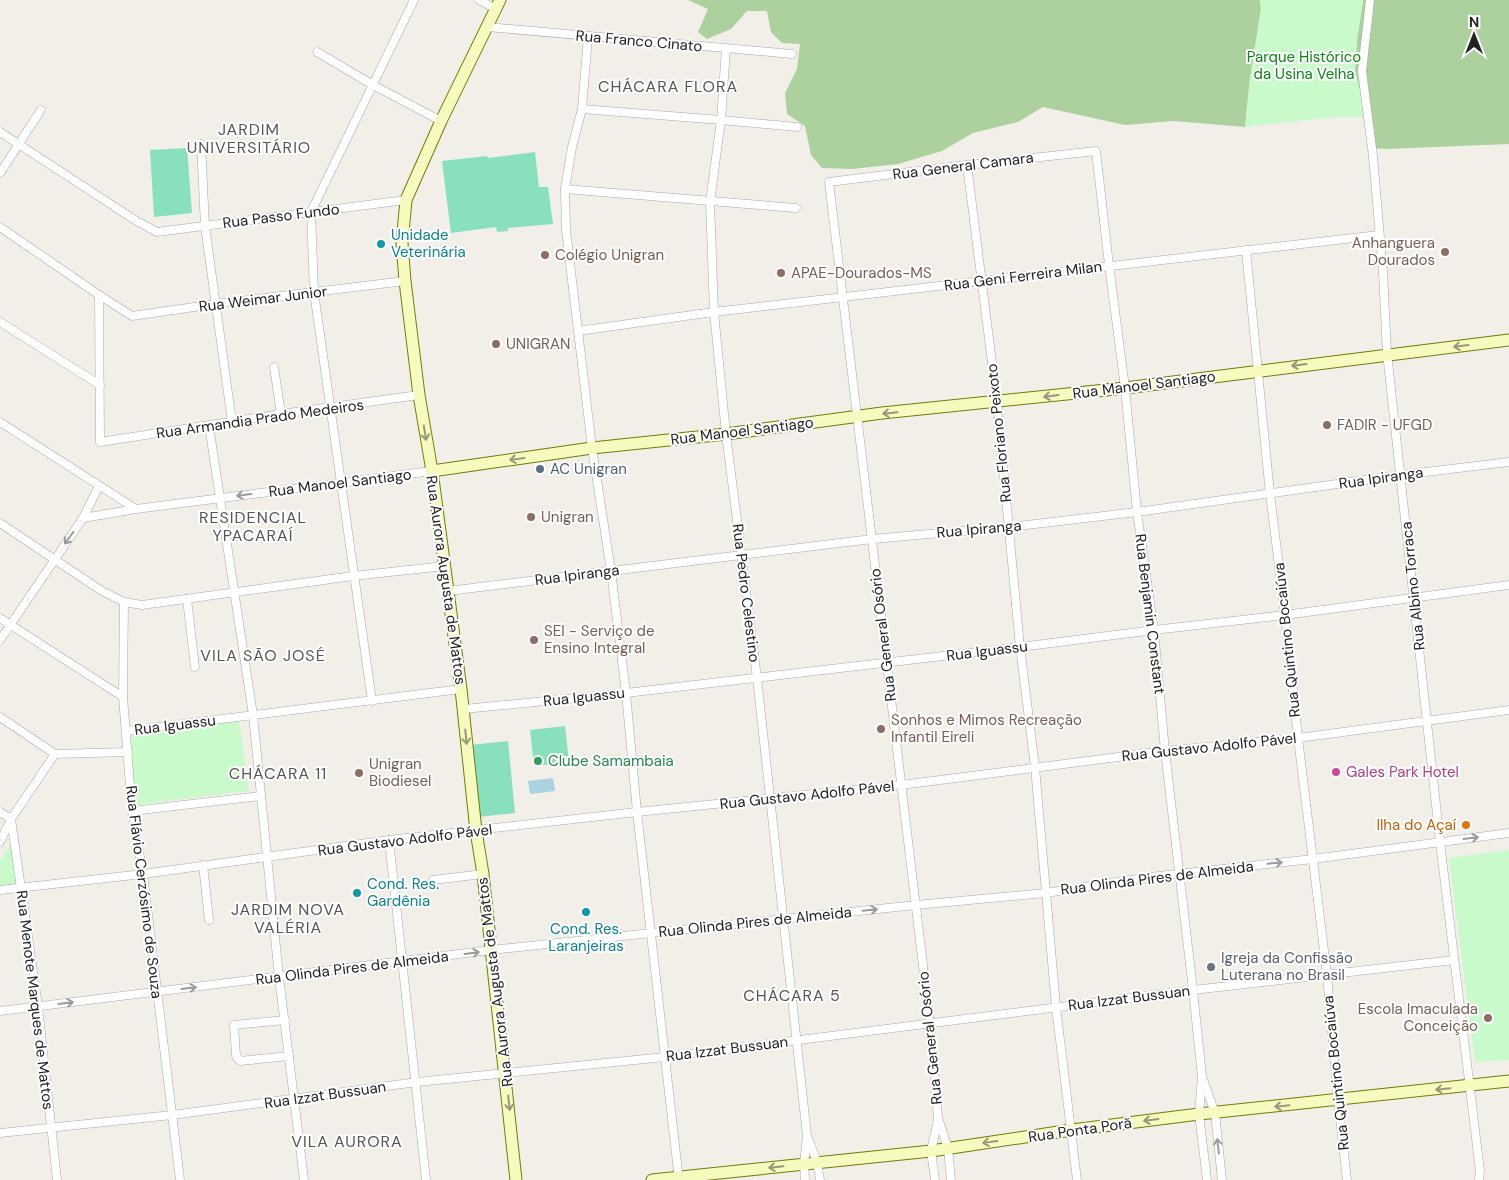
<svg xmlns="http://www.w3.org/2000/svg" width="1509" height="1180" font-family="'DM Sans',sans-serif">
<rect width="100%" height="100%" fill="#f2efe9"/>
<g fill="#add19e">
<path d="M 688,0 L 1260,0 L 1261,9 L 1250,79 L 1245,127 L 1173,121 L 1125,125 L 1043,107 L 1018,122 L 973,133 L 942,151 L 898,164 L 852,169 L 822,168 L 811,155 L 805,126 L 787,114 L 785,93 L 797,69 L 800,44 L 782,43 L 771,32 L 767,11 L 747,11 L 731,29 L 707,39 L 698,32 L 708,9 Z"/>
<path d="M 1363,0 L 1509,0 L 1509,144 L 1386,149 L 1372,148 L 1355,70 L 1357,40 Z"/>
</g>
<g fill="#c8facc">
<path d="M 1260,0 L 1363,0 L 1357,40 L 1355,70 L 1367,117 L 1334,117 L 1245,127 L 1250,79 L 1261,9 Z"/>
<path d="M 239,720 L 249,791 L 133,805 L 124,738 Z"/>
<path d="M 11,843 L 16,886 L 0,886 L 0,861 Z"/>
<path d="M 1509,850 L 1509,1060 L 1475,1062 L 1449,858 Z"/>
</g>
<g fill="#88e0be">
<path d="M 187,148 L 192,213 L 154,217 L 150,150 Z"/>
<path d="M 535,152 L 539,187 L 548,187 L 553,224 L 508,228 L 508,231 L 497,232 L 496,227 L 451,233 L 442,161 L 487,156 L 488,158 Z"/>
<path d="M 565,726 L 569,762 L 534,766 L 530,730 Z"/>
<path d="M 508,741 L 515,813 L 478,817 L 470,745 Z"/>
</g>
<path fill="#aad3df" d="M 553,778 L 555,791 L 530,794 L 528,781 Z"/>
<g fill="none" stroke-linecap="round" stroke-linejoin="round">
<defs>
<g id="street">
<path d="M 479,0 L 496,9"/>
<path d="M 1370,0 L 1362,71 L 1373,156 L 1383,273 L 1387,353 L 1440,842 L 1480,1171 L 1479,1180"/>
<path d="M 487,27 L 792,54"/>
<path d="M 588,37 L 582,109 L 572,147 L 565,189 L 566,230 L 592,448 L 611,571 L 626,693 L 637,812 L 679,1180"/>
<path d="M 726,49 L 721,120 L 710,202 L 714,312 L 726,434 L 757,678 L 807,1136 L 804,1164 L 805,1180"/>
<path d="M 317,52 L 373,85 L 441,121"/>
<path d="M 582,109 L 721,120 L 797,127"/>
<path d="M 0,132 L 135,220 L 157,232 L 406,200"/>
<path d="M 201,144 L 205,226 L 232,422"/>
<path d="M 967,165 L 997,402 L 1020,647 L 1035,767 L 1056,1007 L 1077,1180"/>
<path d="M 0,173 L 41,110"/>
<path d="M 565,189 L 796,208"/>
<path d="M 0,227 L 99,295 L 132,316 L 215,304 L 405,281"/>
<path d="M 1246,250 L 1270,494 L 1285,615 L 1298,738 L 1327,975 L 1338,1100 L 1347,1180"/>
<path d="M 99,295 L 100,442 L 281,414 L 419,395"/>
<path d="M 0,322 L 100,385"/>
<path d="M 578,331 L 714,312 L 1379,235"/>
<path d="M 274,367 L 281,414"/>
<path d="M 0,422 L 136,509 L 432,471"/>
<path d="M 209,426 L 253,715 L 279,977 L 304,1180"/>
<path d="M 83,518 L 136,509"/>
<path d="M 0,523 L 102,591 L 124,602 L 142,605 L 353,576 L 445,566"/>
<path d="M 448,591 L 872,539 L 1009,527 L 1137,512 L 1401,475 L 1509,462"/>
<path d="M 187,599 L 195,667"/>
<path d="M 124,602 L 123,697 L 132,811 L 143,874 L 180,1180"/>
<path d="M 0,618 L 123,697"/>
<path d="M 0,640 L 83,518 L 99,486"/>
<path d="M 372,701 L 314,292 L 311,212 L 414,0"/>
<path d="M 464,709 L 626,693 L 1020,647 L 1154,630 L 1285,615 L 1509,585"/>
<path d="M 0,717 L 55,754"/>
<path d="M 126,731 L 461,689"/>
<path d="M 55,754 L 128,752"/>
<path d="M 132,811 L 261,796"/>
<path d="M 0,812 L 11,819 L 38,1006 L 57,1180"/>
<path d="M 389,840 L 426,1180"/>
<path d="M 0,842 L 11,819 L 55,754"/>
<path d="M 203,865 L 209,920"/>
<path d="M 433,880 L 483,874"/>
<path d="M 0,890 L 143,874 L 389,840 L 637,812 L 901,785 L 1165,751 L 1298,738 L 1509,710"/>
<path d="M 0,1011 L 491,950 L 916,905 L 1046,893 L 1150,877 L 1313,859 L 1509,833"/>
<path d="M 285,1020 L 234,1025 L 236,1056 L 240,1061 L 289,1056"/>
<path d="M 1204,1082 L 1215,1113 L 1222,1180"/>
<path d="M 0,1133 L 172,1115 L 417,1082 L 665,1057 L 1193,990 L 1454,960"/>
<path d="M 808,1138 L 817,1162 L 820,1180"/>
<path d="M 935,1180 L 931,1151 L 938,1120"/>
<path d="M 951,1180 L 948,1148 L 938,1118 L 930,1024 L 829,182 L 967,165 L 1096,151 L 1109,265 L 1125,388 L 1137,512 L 1154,630 L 1165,751 L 1193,990 L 1202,1077 L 1199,1114 L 1207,1180"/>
</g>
<g id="secondary">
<path d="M 500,0 L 441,121 L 406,200 L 402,243 L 405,281 L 419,395 L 432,471 L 448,591 L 461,689 L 476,831 L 483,874 L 516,1180"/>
<path d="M 432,471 L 592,448 L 726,434 L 882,413 L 1125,388 L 1509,340"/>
<path d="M 652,1180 L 931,1151 L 1072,1130 L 1199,1114 L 1509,1081"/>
</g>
</defs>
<use href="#street" stroke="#a9a9a9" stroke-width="9"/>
<use href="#secondary" stroke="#707d05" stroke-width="13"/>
<use href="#street" stroke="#fff" stroke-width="8"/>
<use href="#secondary" stroke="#f7fabf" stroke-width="11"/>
</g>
<defs><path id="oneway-shaft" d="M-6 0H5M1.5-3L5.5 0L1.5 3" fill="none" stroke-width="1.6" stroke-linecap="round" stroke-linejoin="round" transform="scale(1.25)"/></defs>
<g stroke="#979978">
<use href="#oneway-shaft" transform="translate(1461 346) rotate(173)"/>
<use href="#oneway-shaft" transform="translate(1299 365) rotate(173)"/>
<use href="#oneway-shaft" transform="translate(1051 396) rotate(173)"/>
<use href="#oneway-shaft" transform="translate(890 413) rotate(174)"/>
<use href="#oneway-shaft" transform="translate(425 433) rotate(81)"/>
<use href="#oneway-shaft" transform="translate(517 459) rotate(172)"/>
<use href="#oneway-shaft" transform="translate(466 737) rotate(84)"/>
<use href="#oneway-shaft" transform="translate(1443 1089) rotate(174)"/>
<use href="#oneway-shaft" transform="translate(509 1103) rotate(84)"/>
<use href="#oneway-shaft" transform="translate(1282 1106) rotate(174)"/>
<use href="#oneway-shaft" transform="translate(1151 1120) rotate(173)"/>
<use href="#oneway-shaft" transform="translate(990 1142) rotate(172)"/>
<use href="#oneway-shaft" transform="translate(776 1167) rotate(174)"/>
</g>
<g stroke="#9c9c9c">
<use href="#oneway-shaft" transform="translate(244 495) rotate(173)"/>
<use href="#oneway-shaft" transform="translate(69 538) rotate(126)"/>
<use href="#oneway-shaft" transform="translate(1471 838) rotate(-7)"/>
<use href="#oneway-shaft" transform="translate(1275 863) rotate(-6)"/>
<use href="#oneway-shaft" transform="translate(870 910) rotate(-6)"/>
<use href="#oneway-shaft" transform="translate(472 953) rotate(-7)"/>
<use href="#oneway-shaft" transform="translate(189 988) rotate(-7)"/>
<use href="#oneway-shaft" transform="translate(66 1003) rotate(-7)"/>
<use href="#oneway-shaft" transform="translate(1218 1146) rotate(-97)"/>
</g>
<g fill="#0f9aa8" stroke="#fff" stroke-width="2">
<circle cx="381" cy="244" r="5"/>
<circle cx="357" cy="893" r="5"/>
<circle cx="586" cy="912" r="5"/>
</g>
<g fill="#8d6e63" stroke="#fff" stroke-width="2">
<circle cx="1445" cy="252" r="5"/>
<circle cx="545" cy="255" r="5"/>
<circle cx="781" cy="273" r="5"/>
<circle cx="496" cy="344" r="5"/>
<circle cx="1327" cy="425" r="5"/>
<circle cx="531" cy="517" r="5"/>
<circle cx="534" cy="640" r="5"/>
<circle cx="881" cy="729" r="5"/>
<circle cx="359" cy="773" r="5"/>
<circle cx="1488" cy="1018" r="5"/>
</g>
<circle fill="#5c6f8a" stroke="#fff" stroke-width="2" cx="540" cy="469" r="5"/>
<circle fill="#2e9e5b" stroke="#fff" stroke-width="2" cx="538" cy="761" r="5"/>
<circle fill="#d1479c" stroke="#fff" stroke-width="2" cx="1336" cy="772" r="5"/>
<circle fill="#e8710a" stroke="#fff" stroke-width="2" cx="1466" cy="825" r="5"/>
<circle fill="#6b7280" stroke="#fff" stroke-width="2" cx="1211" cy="967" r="5"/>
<g text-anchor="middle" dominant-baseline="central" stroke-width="4" stroke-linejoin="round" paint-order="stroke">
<g font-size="15" fill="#222" stroke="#fff">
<text transform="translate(639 41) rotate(5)">Rua Franco Cinato</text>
<text transform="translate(963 166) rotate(-7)">Rua General Camara</text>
<text transform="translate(281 216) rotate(-7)">Rua Passo Fundo</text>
<text transform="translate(1023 276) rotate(-7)">Rua Geni Ferreira Milan</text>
<text transform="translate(263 299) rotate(-7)">Rua Weimar Junior</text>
<text transform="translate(1144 385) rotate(-7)">Rua Manoel Santiago</text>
<text transform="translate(260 419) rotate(-8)">Rua Armandia Prado Medeiros</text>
<text transform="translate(742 431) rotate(-7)">Rua Manoel Santiago</text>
<text transform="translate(999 433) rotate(-96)">Rua Floriano Peixoto</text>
<text transform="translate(1381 478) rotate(-8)">Rua Ipiranga</text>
<text transform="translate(340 483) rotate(-7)">Rua Manoel Santiago</text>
<text transform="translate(979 529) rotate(-5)">Rua Ipiranga</text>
<text transform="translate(577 575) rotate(-7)">Rua Ipiranga</text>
<text transform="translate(446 580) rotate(82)">Rua Aurora Augusta de Mattos</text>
<text transform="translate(1413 586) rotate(-96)">Rua Albino Torraca</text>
<text transform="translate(746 593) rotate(83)">Rua Pedro Celestino</text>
<text transform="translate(1150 614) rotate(83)">Rua Benjamin Constant</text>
<text transform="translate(883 635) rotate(-97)">Rua General Osório</text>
<text transform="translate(1287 640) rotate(-96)">Rua Quintino Bocaiúva</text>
<text transform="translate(987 651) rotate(-7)">Rua Iguassu</text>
<text transform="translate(584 697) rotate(-6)">Rua Iguassu</text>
<text transform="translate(175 725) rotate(-7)">Rua Iguassu</text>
<text transform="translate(1209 747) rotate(-6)">Rua Gustavo Adolfo Pável</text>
<text transform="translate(807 795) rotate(-6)">Rua Gustavo Adolfo Pável</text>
<text transform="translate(405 840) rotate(-7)">Rua Gustavo Adolfo Pável</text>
<text transform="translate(1157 878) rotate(-7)">Rua Olinda Pires de Almeida</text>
<text transform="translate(144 892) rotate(83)">Rua Flávio Cerzósimo de Souza</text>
<text transform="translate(755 922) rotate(-6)">Rua Olinda Pires de Almeida</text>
<text transform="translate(352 968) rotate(-7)">Rua Olinda Pires de Almeida</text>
<text transform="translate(495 982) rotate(-97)">Rua Aurora Augusta de Mattos</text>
<text transform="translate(1129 998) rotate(-7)">Rua Izzat Bussuan</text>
<text transform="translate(35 1000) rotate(83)">Rua Menote Marques de Mattos</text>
<text transform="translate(930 1038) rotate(-96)">Rua General Osório</text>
<text transform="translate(727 1049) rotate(-7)">Rua Izzat Bussuan</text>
<text transform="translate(1336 1073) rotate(-96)">Rua Quintino Bocaiúva</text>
<text transform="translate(325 1095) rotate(-8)">Rua Izzat Bussuan</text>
<text transform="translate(1080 1130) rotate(-8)">Rua Ponta Porã</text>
</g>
<g font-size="15" fill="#0c8416" stroke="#fff">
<text x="1304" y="57">Parque Histórico<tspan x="1304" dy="17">da Usina Velha</tspan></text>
</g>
<g font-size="15" fill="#0d838f" stroke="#fff" text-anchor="start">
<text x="391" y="235">Unidade<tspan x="391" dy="17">Veterinária</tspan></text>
<text x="367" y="884">Cond. Res.<tspan x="367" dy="17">Gardênia</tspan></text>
<text x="586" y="929" text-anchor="middle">Cond. Res.<tspan x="586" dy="17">Laranjeiras</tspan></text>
</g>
<g font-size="15" fill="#785e54" stroke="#fff" text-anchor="start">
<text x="1435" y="243" text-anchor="end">Anhanguera<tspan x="1435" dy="17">Dourados</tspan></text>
<text x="555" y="255">Colégio Unigran</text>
<text x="791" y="273">APAE-Dourados-MS</text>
<text x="506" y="344">UNIGRAN</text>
<text x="1337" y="425">FADIR - UFGD</text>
<text x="541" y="517">Unigran</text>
<text x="544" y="631">SEI - Serviço de<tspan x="544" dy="17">Ensino Integral</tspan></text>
<text x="891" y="720">Sonhos e Mimos Recreação<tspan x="891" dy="17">Infantil Eireli</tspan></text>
<text x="369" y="764">Unigran<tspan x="369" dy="17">Biodiesel</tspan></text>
<text x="1478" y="1009" text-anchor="end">Escola Imaculada<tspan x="1478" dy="17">Conceição</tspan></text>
</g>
<g font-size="15" fill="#4e5e75" stroke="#fff" text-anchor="start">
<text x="550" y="469">AC Unigran</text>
</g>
<g font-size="15" fill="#27864d" stroke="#fff" text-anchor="start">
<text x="548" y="761">Clube Samambaia</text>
</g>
<g font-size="15" fill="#b23c85" stroke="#fff" text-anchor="start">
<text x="1346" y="772">Gales Park Hotel</text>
</g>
<g font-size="15" fill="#c56008" stroke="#fff" text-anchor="end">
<text x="1456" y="825">Ilha do Açaí</text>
</g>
<g font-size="15" fill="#5b616d" stroke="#fff" text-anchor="start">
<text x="1221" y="958">Igreja da Confissão<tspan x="1221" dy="17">Luterana no Brasil</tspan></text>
</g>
<g font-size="16" letter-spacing="1" fill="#555" stroke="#fff">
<text x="668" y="86">CHÁCARA FLORA</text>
<text x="249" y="129">JARDIM<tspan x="249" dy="18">UNIVERSITÁRIO</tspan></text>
<text x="253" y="517">RESIDENCIAL<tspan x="253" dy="18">YPACARAÍ</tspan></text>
<text x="263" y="655">VILA SÃO JOSÉ</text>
<text x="278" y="773">CHÁCARA 11</text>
<text x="288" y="909">JARDIM NOVA<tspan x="288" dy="18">VALÉRIA</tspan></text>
<text x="792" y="995">CHÁCARA 5</text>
<text x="347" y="1141">VILA AURORA</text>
</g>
</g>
<g transform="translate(1474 35)" stroke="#ffffff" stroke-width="4" paint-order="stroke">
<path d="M0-4L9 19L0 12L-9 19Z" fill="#222222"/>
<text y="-8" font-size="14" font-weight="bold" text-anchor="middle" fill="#222222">N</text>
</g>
</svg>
